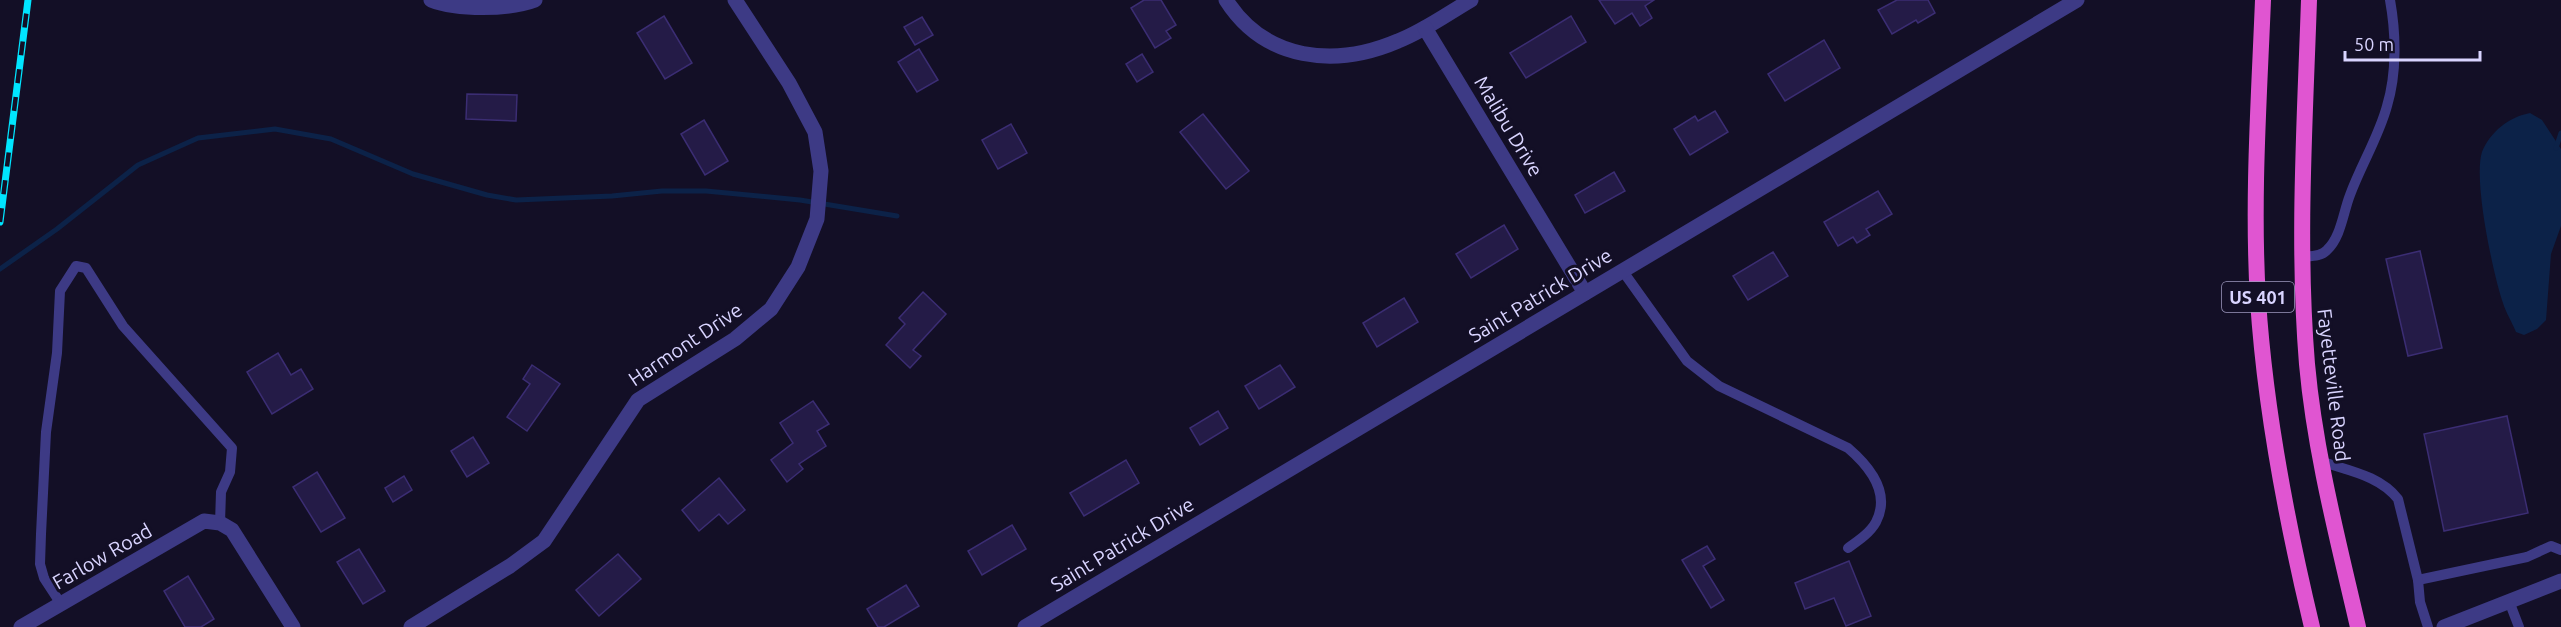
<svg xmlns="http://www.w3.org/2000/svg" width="2561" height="627" font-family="Ubuntu,sans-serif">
<rect width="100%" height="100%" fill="#130f26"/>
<path fill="#0c2248" d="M 2530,113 L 2542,120 L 2561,149 L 2561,226 L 2551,254 L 2546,320 L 2537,329 L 2524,335 L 2516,332 C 2512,322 2506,313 2503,303 C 2493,274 2473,180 2482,152 C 2490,132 2509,117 2530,113 Z"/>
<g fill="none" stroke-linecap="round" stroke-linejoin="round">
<g stroke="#0c2248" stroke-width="5">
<path d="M 2556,148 L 2561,133"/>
<path d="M 0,269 L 57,229 L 138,165 L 198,138 L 275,129 L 331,139 L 413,174 L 487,195 L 516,200 L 612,196 L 662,191 L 706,191 L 800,200 L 897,216"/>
</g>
</g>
<g fill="#241b47" stroke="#3b2d73" stroke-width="1.5">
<path d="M 1144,0 L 1161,0 L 1176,25 L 1166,31 L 1171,38 L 1155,48 L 1131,8 Z"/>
<path d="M 1599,0 L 1654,0 L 1645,6 L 1652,18 L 1640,26 L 1632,13 L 1615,24 Z"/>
<path d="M 1897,0 L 1928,0 L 1935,13 L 1918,23 L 1916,20 L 1892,34 L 1878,10 Z"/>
<path d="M 664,16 L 692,63 L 665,79 L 637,33 Z"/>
<path d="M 1571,16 L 1586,42 L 1526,78 L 1510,53 Z"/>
<path d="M 922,17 L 933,35 L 915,45 L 904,27 Z"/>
<path d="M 1824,40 L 1840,68 L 1785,101 L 1768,74 Z"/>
<path d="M 919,49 L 938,80 L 917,92 L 898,62 Z"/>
<path d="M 1142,54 L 1153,72 L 1137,82 L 1126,64 Z"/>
<path d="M 467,94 L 517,95 L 516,121 L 466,119 Z"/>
<path d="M 1715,111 L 1728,132 L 1690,155 L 1674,129 L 1695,116 L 1698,121 Z"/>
<path d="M 1203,114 L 1249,171 L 1226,189 L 1180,132 Z"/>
<path d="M 704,120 L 728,161 L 705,175 L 681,134 Z"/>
<path d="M 1011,124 L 1027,153 L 998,169 L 982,140 Z"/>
<path d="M 1614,172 L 1625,191 L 1585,213 L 1575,195 Z"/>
<path d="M 1878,191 L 1892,214 L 1866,229 L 1870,235 L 1857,243 L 1853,237 L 1838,246 L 1824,222 Z"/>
<path d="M 1504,225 L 1518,249 L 1471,278 L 1456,254 Z"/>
<path d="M 2420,251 L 2442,348 L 2408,356 L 2386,259 Z"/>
<path d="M 1773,252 L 1788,276 L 1748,300 L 1733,276 Z"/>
<path d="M 923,292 L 946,314 L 913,350 L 921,356 L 910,368 L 886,345 L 905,324 L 899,318 Z"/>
<path d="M 1404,298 L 1418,322 L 1377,347 L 1363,323 Z"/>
<path d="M 278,353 L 291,375 L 301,369 L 313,389 L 272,414 L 247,372 Z"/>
<path d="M 532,365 L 560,384 L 527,431 L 507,417 L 530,384 L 523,379 Z"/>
<path d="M 1280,365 L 1295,387 L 1259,409 L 1245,386 Z"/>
<path d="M 813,401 L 829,424 L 817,431 L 826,446 L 799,464 L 803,469 L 787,482 L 771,460 L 793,443 L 780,423 Z"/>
<path d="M 1218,411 L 1228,428 L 1200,445 L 1190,428 Z"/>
<path d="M 2507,416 L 2528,513 L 2444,531 L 2424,434 Z"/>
<path d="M 473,437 L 489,463 L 467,477 L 451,451 Z"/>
<path d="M 1126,460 L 1139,483 L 1084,516 L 1070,493 Z"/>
<path d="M 317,472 L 345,518 L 321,532 L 293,487 Z"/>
<path d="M 404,476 L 412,490 L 393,502 L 385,488 Z"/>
<path d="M 719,478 L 745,510 L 728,524 L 719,514 L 699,531 L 682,510 Z"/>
<path d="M 1012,525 L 1026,549 L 982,575 L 968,551 Z"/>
<path d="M 1707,546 L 1715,559 L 1703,566 L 1724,600 L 1711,608 L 1682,560 Z"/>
<path d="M 359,549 L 385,591 L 363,604 L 337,562 Z"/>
<path d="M 618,554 L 641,579 L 599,616 L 576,590 Z"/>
<path d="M 1849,561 L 1871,616 L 1846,626 L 1834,598 L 1805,609 L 1795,583 Z"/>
<path d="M 188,576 L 214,619 L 201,627 L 185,627 L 164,591 Z"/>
<path d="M 906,585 L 919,606 L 884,627 L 878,627 L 867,609 Z"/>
</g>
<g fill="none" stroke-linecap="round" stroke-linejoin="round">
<g stroke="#3d3a85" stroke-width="10">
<path d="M 2301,257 C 2310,256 2321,257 2327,250 C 2341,237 2343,213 2350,195 C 2361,165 2379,136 2387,106 C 2397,73 2396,33 2390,0"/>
<path d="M 1622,270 L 1687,361 L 1719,386 L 1848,448 C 1869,466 1891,493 1876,522 C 1870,533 1858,541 1848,548"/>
<path d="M 2323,462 C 2350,471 2380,476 2398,499 L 2418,580 L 2527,557 L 2551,546 L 2561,550"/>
<path d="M 2418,580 L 2420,602 L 2428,627"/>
<path d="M 2509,601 L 2519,627"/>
<path d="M 61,604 L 44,578 L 40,564 L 41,534 L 46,432 L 57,353 L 60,291 L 76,266 L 86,268 L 123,326 L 232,448 L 230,472 L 221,492 L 220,523"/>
</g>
<g stroke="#3d3a85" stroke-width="15">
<path d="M 431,0 C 457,10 509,10 535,0"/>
<path d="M 1226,0 C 1265,61 1335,68 1398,41 C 1424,31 1447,14 1471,0"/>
<path d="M 1425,28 L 1585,293"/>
<path d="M 21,627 L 204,521 L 220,523 L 232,530 L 293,627"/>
<path d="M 411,627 L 510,566 L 544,541 L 638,400 L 735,339 L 771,309 L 798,267 L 817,219 L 821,171 L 815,132 L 789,83 L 735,0"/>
<path d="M 1025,627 L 2077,0"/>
<path d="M 2444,627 L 2561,581"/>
</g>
<g stroke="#e055d1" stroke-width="16">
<path d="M 2263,0 C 2259,100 2252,200 2258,300 C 2265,410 2286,519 2312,627"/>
<path d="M 2309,0 C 2305,121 2297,243 2307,364 C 2315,453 2338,540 2358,627"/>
</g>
<defs>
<path id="rail" d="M 0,222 L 28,0"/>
</defs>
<use href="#rail" stroke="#00e5ff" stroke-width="7"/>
<use href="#rail" stroke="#130f26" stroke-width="4.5" stroke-dasharray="14" stroke-linecap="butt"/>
</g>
<g text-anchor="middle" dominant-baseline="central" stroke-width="6" stroke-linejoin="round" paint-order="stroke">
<rect fill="#130f26" stroke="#9e99be" stroke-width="1.5" x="2222" y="282" width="72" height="30" rx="4.5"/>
<g font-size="18" font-weight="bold" fill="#d9d4ff">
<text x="2258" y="297">US 401</text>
</g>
<g font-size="20" fill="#d9d4ff" stroke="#130f26">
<text transform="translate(1509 126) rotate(59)">Malibu Drive</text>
<text transform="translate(1540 295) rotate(-31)">Saint Patrick Drive</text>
<text transform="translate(685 344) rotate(-34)">Harmont Drive</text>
<text transform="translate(2334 385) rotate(83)">Fayetteville Road</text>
<text transform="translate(1122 544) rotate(-31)">Saint Patrick Drive</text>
<text transform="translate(102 556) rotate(-30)">Farlow Road</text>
</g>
</g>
<path d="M2345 51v9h135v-9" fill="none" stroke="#d9d4ff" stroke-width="3"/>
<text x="2354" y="51" font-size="18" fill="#d9d4ff" stroke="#130f26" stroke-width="4.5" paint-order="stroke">50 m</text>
</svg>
